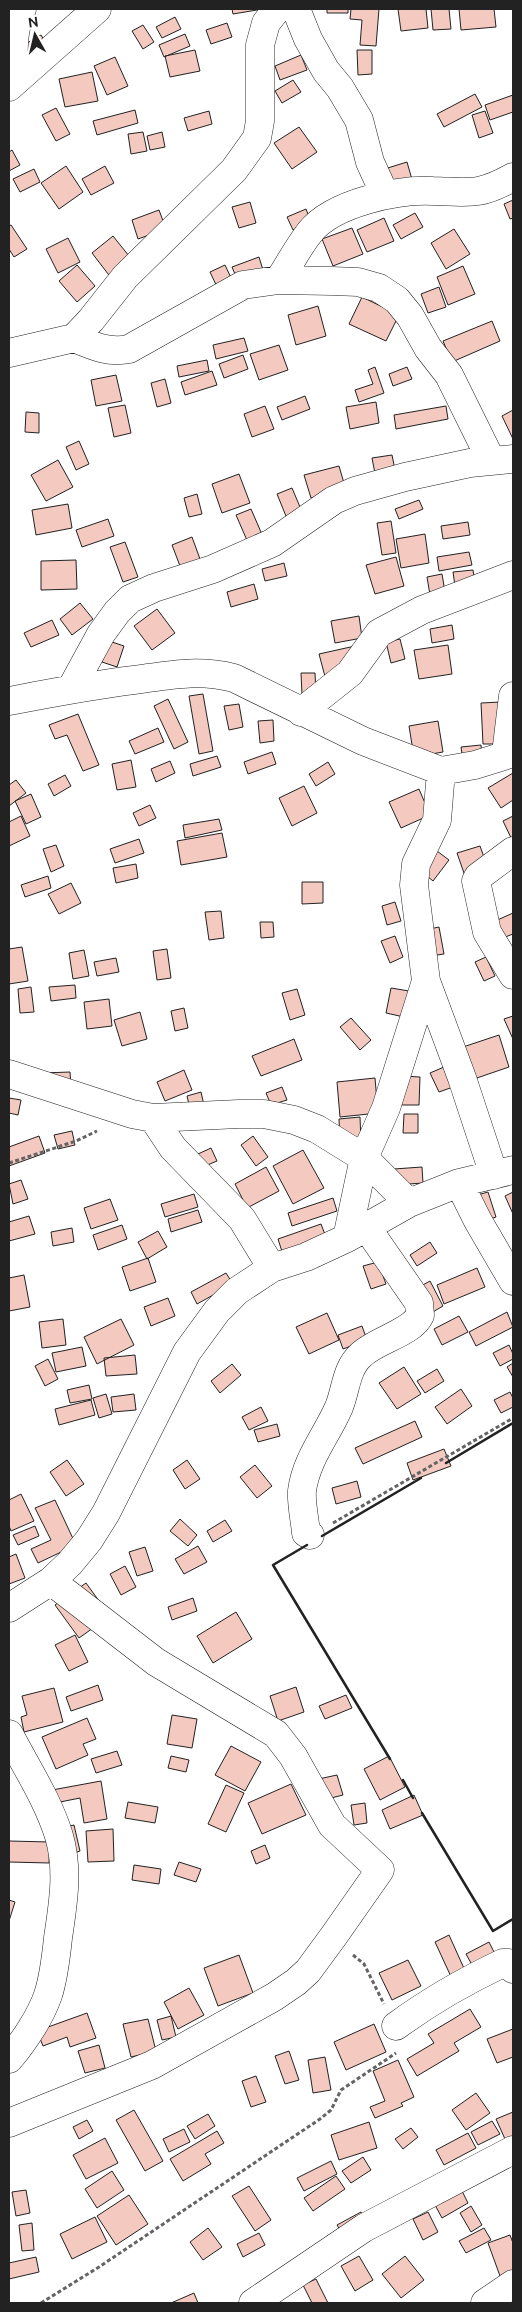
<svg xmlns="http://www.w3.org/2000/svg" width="522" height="2312" viewBox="0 0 522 2312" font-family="Ubuntu,sans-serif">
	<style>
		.building { fill: #f3c9c0; stroke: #222 }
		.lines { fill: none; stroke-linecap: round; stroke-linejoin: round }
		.minor-casing { stroke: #222; stroke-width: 29 }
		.path { stroke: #646464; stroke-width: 3; stroke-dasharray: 4 2.5; stroke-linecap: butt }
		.minor { stroke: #fff; stroke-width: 28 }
		.wall { stroke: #222; stroke-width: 2.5 }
	</style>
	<rect width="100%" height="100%" fill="#fff"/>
	<path class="building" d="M232 9H263L233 14Z
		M327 9H348V13H327Z
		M351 9H379L376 46 360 45 362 20 350 19Z
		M398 9H426L428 28 401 31Z
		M431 9H449L451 29 433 30Z
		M459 9H494L496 27 461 30Z
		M175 17 181 29 162 38 156 27Z
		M227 23 232 37 211 44 206 30Z
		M143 25 154 42 143 49 132 31Z
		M185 34 190 46 164 57 159 45Z
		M41 35 49 48 28 60 20 47Z
		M195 50 200 71 170 77 165 56Z
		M357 50H372V74L358 75Z
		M301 55 307 70 280 80 275 66Z
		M115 57 128 86 107 95 94 66Z
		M92 72 98 101 65 107 59 79Z
		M293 80 301 92 282 103 275 91Z
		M475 94 482 107 444 127 437 114Z
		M513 95V112L490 120 485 105Z
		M56 108 70 134 56 141 42 115Z
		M135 110 138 123 97 135 93 121Z
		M209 111 212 124 188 131 184 118Z
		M485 111 493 133 479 138 472 115Z
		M299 127 317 152 292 169 274 143Z
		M143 132 147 151 131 154 128 134Z
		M162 132 165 147 150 150 147 136Z
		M12 150 20 165 9 171V152Z
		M407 162 415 190 386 199 378 171Z
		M66 166 83 192 59 209 41 183Z
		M105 166 114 183 91 195 82 179Z
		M34 169 40 182 20 192 13 179Z
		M513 200V218L510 219 504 204Z
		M250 202 256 223 239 228 232 207Z
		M306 209 311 222 293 230 287 217Z
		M159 210 166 229 138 239 132 220Z
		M415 213 423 227 401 239 393 225Z
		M384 218 394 241 367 252 357 230Z
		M11 225 27 249 14 257 9 249V226Z
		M352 228 363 254 333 266 322 239Z
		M454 229 470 254 446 269 431 243Z
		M113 236 137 266 115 283 92 253Z
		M68 238 80 262 58 273 46 249Z
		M259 257 263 270 237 279 232 267Z
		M77 265 95 286 77 302 59 281Z
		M225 265 233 282 218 289 210 272Z
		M463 266 475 294 448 305 437 277Z
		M439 287 446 307 428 313 421 294Z
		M362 297 399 315 386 341 349 324Z
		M318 306 326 336 296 345 288 315Z
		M492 321 500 341 452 362 443 341Z
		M244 338 248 351 216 359 213 345Z
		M279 345 288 370 259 380 250 354Z
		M243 355 248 369 224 378 219 364Z
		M207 360 209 371 179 377 177 366Z
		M375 367 384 393 359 402 355 390 373 384 368 370Z
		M407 367 412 379 393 386 389 374Z
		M212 371 217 385 185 395 181 382Z
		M116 375 122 401 96 406 91 380Z
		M165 379 171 403 157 407 151 383Z
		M305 396 310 409 282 420 277 407Z
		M376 402 379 423 350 429 346 407Z
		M125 405 131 433 114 437 108 408Z
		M265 406 274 429 252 437 244 414Z
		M446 406 448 419 396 429 394 415Z
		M513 410V439L502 416Z
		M26 412 39 413V433L25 432Z
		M79 441 89 464 76 470 66 447Z
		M392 455 397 480 377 484 372 458Z
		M58 460 73 487 46 501 31 475Z
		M339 466 346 490 311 498 304 475Z
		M239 474 250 503 222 513 212 484Z
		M292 488 303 514 288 521 277 494Z
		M197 494 202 514 189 517 184 498Z
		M419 500 423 509 399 519 395 509Z
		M68 504 72 528 36 535 32 510Z
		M251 509 264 539 249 545 236 515Z
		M108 519 114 536 82 547 76 530Z
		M391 521 396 553 382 555 377 523Z
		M468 522 470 535 443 539 441 526Z
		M425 534 429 563 401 568 396 539Z
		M192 537 200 559 180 566 172 545Z
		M125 542 138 577 123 582 110 547Z
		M469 552 472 565 439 571 437 557Z
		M396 557 404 586 375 594 366 565Z
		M76 560 77 589 41 590V561Z
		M284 563 287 576 265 581 262 569Z
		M473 570 475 583 455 586 453 572Z
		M442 574 446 598 431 601 427 577Z
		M254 584 258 599 231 607 227 592Z
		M80 603 93 619 72 635 60 619Z
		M157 609 175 633 152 650 134 626Z
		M359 616 362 638 335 643 331 621Z
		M52 620 59 635 31 647 24 633Z
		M452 625 454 639 432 643 430 629Z
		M400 639 405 659 391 663 386 642Z
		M109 641 124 646 117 667 102 662Z
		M448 645 452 674 419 679 414 650Z
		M355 646 327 684 319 654Z
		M301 673H315L316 694 302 695Z
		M203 694 213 751 199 754 189 696Z
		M168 699 188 742 174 749 154 706Z
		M501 702 502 744H483L481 703Z
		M239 704 243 727 229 730 224 706Z
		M78 714 99 765 83 771 67 735 55 739 49 725Z
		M273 720 274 741 260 743 258 721Z
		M438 721 443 752 414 757 409 726Z
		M158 728 164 742 135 754 129 741Z
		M481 745 483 765 464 767 461 747Z
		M272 752 276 764 248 774 244 762Z
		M217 756 221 767 193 776 190 764Z
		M131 760 136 787 117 790 112 764Z
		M170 761 175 773 156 782 151 769Z
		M328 762 335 774 316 786 309 774Z
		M513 773V800L501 808 488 788Z
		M65 775 71 786 54 796 48 784Z
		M16 780 26 793 9 806V785Z
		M304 786 317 813 292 826 279 798Z
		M419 789 430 815 401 828 389 802Z
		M31 794 41 817 26 824 15 801Z
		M150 805 156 818 139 826 133 813Z
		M21 816 30 836 9 846V822Z
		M513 816V842L503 821Z
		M219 819 222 830 185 838 183 825Z
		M222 833 227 857 181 865 177 841Z
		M139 839 144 853 115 863 110 849Z
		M56 845 64 866 51 872 43 849Z
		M480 846 488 868 465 876 457 853Z
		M437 851 449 860 433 881 421 871Z
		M136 864 138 878 116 883 113 868Z
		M48 876 51 888 25 897 21 885Z
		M302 882H323V903L302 904Z
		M71 883 81 903 59 914 48 894Z
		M395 902 401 921 387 925 382 906Z
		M221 911 224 938 209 940 205 912Z
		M513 913V934L500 939 493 922Z
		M260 922H273L274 937 261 938Z
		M439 927 444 954 430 956 425 930Z
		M395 936 403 957 390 963 381 941Z
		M22 947 28 981 9 984V949Z
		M167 949 171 978 157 980 153 951Z
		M84 950 89 976 73 979 69 953Z
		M486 957 495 976 484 981 475 962Z
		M116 958 119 972 97 976 94 962Z
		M75 985 76 998 51 1001 49 987Z
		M31 987 34 1012 20 1013 18 989Z
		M391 988 409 991 404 1017 386 1013Z
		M297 989 305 1015 290 1020 282 993Z
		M109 999 112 1026 87 1029 84 1002Z
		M184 1008 188 1028 175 1031 171 1011Z
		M140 1012 147 1039 122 1046 114 1020Z
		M513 1016V1039L504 1019Z
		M351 1018 371 1040 360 1050 340 1027Z
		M499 1035 509 1067 471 1080 460 1048Z
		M294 1039 302 1060 261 1076 252 1056Z
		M444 1067 453 1087 439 1092 430 1073Z
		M184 1070 192 1090 165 1101 157 1082Z
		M70 1072 71 1087 42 1073Z
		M402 1076 420 1077 419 1105H401Z
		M375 1078 378 1113 340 1117 337 1082Z
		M282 1087 287 1100 271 1105 266 1093Z
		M201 1092 206 1114 192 1117 187 1096Z
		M9 1098 21 1100 18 1115 9 1113Z
		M404 1114H418V1133H403Z
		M360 1117 361 1142 340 1143 339 1119Z
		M72 1131 75 1145 58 1149 54 1135Z
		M39 1136 45 1153 9 1166V1147Z
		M253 1136 268 1157 256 1166 241 1145Z
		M211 1148 217 1161 191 1172 185 1160Z
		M303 1150 324 1188 293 1204 273 1166Z
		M266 1167 279 1191 247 1208 235 1184Z
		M422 1167 423 1183 395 1185 394 1169Z
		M21 1180 28 1199 13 1204 9 1184Z
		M488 1192 496 1217 482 1222 474 1196Z
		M513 1192V1214L505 1196Z
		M194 1194 198 1207 165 1217 161 1204Z
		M333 1198 337 1211 292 1226 288 1213Z
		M110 1199 118 1220 91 1229 84 1208Z
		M198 1210 202 1222 171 1232 168 1219Z
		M29 1216 35 1234 9 1241V1222Z
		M321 1224 329 1245 285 1261 278 1239Z
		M122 1225 127 1239 98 1250 93 1235Z
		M72 1228 74 1242 53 1246 51 1232Z
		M158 1231 167 1247 147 1259 138 1242Z
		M430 1242 437 1253 417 1266 410 1255Z
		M148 1258 156 1282 130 1291 122 1267Z
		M378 1262 386 1284 371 1289 363 1266Z
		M477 1268 485 1287 444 1304 437 1285Z
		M226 1273 233 1284 197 1304 191 1292Z
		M24 1275 30 1307 9 1311V1278Z
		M430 1281 443 1306 426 1316 412 1291Z
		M168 1298 175 1316 151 1326 144 1307Z
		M507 1312 513 1327 476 1346 469 1332Z
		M327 1313 339 1340 309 1354 296 1327Z
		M459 1316 468 1332 442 1345 434 1329Z
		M63 1319 66 1345 42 1348 39 1322Z
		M121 1319 134 1345 97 1364 84 1337Z
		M362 1326 367 1340 343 1349 338 1335Z
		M509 1345 513 1354V1359L500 1366 493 1353Z
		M82 1347 86 1366 56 1372 52 1353Z
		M135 1355 137 1374 106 1376 104 1358Z
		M48 1359 58 1379 45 1386 35 1366Z
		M513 1363V1377L507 1367Z
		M232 1364 241 1375 220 1393 211 1381Z
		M404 1367 421 1394 397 1409 379 1383Z
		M437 1369 444 1381 425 1393 417 1381Z
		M89 1385 92 1399 70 1403 67 1390Z
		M461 1389 472 1406 447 1424 435 1407Z
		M510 1392 513 1398V1407L501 1413 494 1400Z
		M106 1394 112 1414 99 1418 93 1398Z
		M134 1394 136 1410 113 1412 111 1397Z
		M91 1400 95 1415 59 1425 55 1409Z
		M261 1407 268 1421 249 1430 242 1417Z
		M415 1421 422 1437 363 1464 355 1448Z
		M277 1424 280 1436 258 1442 254 1430Z
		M444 1449 451 1466 413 1480 407 1463Z
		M67 1460 84 1484 66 1496 50 1472Z
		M187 1460 200 1479 185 1489 173 1470Z
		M255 1465 272 1486 257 1498 240 1477Z
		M357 1481 361 1497 336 1504 332 1488Z
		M21 1494 34 1521 11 1531 9 1526V1500Z
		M55 1500 76 1545 38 1563 31 1549 51 1540 35 1508Z
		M180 1519 197 1535 188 1546 170 1531Z
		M225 1520 232 1531 213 1542 207 1531Z
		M35 1526 39 1536 18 1545 13 1535Z
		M198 1546 207 1562 184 1574 175 1559Z
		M145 1547 153 1571 137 1576 129 1552Z
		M16 1554 25 1578 9 1584V1557Z
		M125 1566 136 1587 121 1595 110 1574Z
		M86 1583 110 1616 79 1638 55 1605Z
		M193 1598 197 1611 172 1620 168 1607Z
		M236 1612 252 1639 213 1663 197 1636Z
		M75 1635 88 1662 69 1671 55 1645Z
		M98 1685 103 1700 71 1711 66 1697Z
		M296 1687 304 1712 278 1721 270 1696Z
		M54 1688 63 1722 24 1732 21 1717 27 1715 22 1696Z
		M346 1695 352 1708 325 1719 319 1706Z
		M172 1715 197 1719 192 1748 167 1744Z
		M87 1718 96 1739 83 1744 88 1755 56 1769 42 1737Z
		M231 1746 261 1762 245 1791 215 1775Z
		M117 1751 122 1765 96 1773 91 1759Z
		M171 1756 189 1760 186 1772 168 1768Z
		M389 1756 405 1787 380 1800 364 1769Z
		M337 1775 343 1795 319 1801 314 1780Z
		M101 1781 107 1819 84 1823 80 1798 55 1803 52 1790Z
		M291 1784 306 1815 262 1834 248 1803Z
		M226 1785 244 1793 226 1832 208 1824Z
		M414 1795 423 1815 390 1829 382 1810Z
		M128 1802 158 1807 155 1823 125 1818Z
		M365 1803 367 1823 354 1825 351 1805Z
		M74 1825 80 1851 68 1855 62 1828Z
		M113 1829 114 1861 88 1862 86 1831Z
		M9 1841 50 1842 49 1863 9 1862Z
		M265 1845 270 1858 256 1864 251 1851Z
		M179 1862 201 1869 196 1882 174 1875Z
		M134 1865 161 1869 159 1884 132 1880Z
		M9 1900 15 1902 9 1921Z
		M449 1935 467 1975 453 1981 435 1942Z
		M489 1942 499 1962 477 1974 466 1954Z
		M239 1955 253 1993 218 2006 204 1968Z
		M408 1960 421 1986 392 2000 379 1973Z
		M189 1988 204 2015 178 2029 164 2002Z
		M470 2009 481 2027 454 2043 459 2051 417 2076 407 2059 434 2043 428 2034Z
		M87 2013 96 2038 70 2047 67 2037 43 2046 37 2031Z
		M171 2016 176 2037 162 2040 157 2020Z
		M148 2019 156 2051 131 2057 123 2024Z
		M374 2024 386 2052 346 2070 334 2042Z
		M513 2029V2057L497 2063 487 2039Z
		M99 2045 105 2068 85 2073 78 2051Z
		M289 2051 299 2080 285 2084 275 2056Z
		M325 2057 331 2090 313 2093 308 2060Z
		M398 2060 414 2097 401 2103 403 2106 375 2118 370 2107 385 2101 373 2071Z
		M256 2076 266 2102 251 2107 242 2081Z
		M476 2093 490 2113 466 2130 452 2110Z
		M134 2110 163 2161 145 2171 116 2120Z
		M513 2112V2146L509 2148 496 2119Z
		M208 2114 215 2126 195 2139 187 2126Z
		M87 2120 93 2131 79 2139 73 2127Z
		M492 2121 500 2134 478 2145 471 2132Z
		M369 2122 377 2148 339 2160 331 2135Z
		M411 2128 418 2137 403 2149 395 2139Z
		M184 2129 190 2142 169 2152 163 2139Z
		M217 2131 224 2143 205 2154 211 2164 183 2181 170 2159Z
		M468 2133 476 2148 444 2165 436 2150Z
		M105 2138 118 2163 86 2179 73 2155Z
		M363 2157 371 2170 351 2183 342 2171Z
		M331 2161 337 2174 304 2191 297 2178Z
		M112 2171 124 2190 97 2208 85 2189Z
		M336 2176 345 2189 313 2211 304 2198Z
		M249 2186 271 2220 255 2231 232 2196Z
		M26 2190 30 2213 16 2216 12 2192Z
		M462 2191 468 2203 442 2218 435 2205Z
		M129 2195 148 2224 116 2245 97 2216Z
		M471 2206 482 2225 471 2232 460 2213Z
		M361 2212 368 2226 345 2239 337 2225Z
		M428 2212 438 2232 423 2240 413 2219Z
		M95 2217 107 2242 72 2259 60 2234Z
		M32 2223 34 2250 22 2251 19 2225Z
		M208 2228 222 2247 203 2260 190 2242Z
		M484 2228 491 2240 466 2253 459 2241Z
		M259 2233 265 2245 243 2257 237 2244Z
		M510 2235 513 2243V2272L500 2276 488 2243Z
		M359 2256 373 2280 355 2291 341 2266Z
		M405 2256 424 2280 401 2298 382 2274Z
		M36 2257 39 2272 9 2279V2263Z
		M316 2279 328 2303H312L303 2285Z
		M194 2293 198 2303H171Z"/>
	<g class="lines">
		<g class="minor-casing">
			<path id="minor" d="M296 9 308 39 326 71 340 88 359 120 370 162 385 195
				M14 82C14 58 11 32 22 9
				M9 87 97 9
				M279 280C289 265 298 247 310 232 333 203 398 189 433 191 471 192 479 196 513 177
				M74 338C93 346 108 353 129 349L243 285 279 280 332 281 358 282 379 288 397 300 410 316 428 348 449 375 491 460
				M9 353 74 338 91 320 125 277 234 170 257 138 260 121V45L266 23 277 9
				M71 689 101 634 117 612 130 599 154 588 213 569 272 543 334 500 355 491 405 477 470 463 513 459
				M9 701C51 693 92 685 134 680 171 675 197 669 234 678L363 741 441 771 475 765 513 753
				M301 712 350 673 379 633 422 610 513 575
				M506 754 513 696
				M513 851 478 877 476 881 487 932 513 975
				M426 981 462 1078 494 1175
				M9 1074 132 1114 153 1118 173 1148 242 1219 272 1268
				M153 1118 239 1114H264L294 1120 317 1129 364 1158 409 1203
				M459 1183 478 1221 513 1281
				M347 1238 364 1158 386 1108 426 981 414 885 416 864 437 820 441 771
				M310 1535 306 1533C305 1520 301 1504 302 1491 306 1459 327 1435 339 1407 346 1390 346 1368 361 1355 376 1340 412 1333 420 1315L419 1303 367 1228
				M9 1608 51 1581 70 1563 89 1540 106 1513 187 1352 217 1311 237 1291 272 1268 306 1257 347 1238 409 1203 459 1183 513 1170
				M9 1734C26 1767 48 1800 59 1836 69 1870 63 1904 58 1938 56 1957 54 1977 48 1995 41 2016 23 2043 9 2059
				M396 2026C430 2001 465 1981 503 1963H509L513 1969
				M9 2123 152 2065 274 1997 296 1982 308 1971 333 1937 380 1870 332 1825 293 1756 276 1734 156 1662 51 1581
				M253 2303 364 2228 513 2150
				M485 2303 513 2284"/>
		</g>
		<path class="path" d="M9 1163 76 1141 97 1131
			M333 1523 513 1418
			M353 1955 364 1964 384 2004
			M41 2303 99 2267 320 2119 331 2110 341 2090 396 2053"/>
		<use href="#minor" class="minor"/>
		<path class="wall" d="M446 1463 513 1423
			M322 1536 421 1478
			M307 1545 273 1565 390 1759
			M403 1780 413 1798
			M422 1813 493 1931 513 1919"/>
	</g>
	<rect width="522" height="2312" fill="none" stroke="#222222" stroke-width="20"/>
	<g transform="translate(35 35) rotate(352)" stroke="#ffffff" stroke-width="4" paint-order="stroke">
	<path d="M0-4L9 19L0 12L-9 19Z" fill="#222222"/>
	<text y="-8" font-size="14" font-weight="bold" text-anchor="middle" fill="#222222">N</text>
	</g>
</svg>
